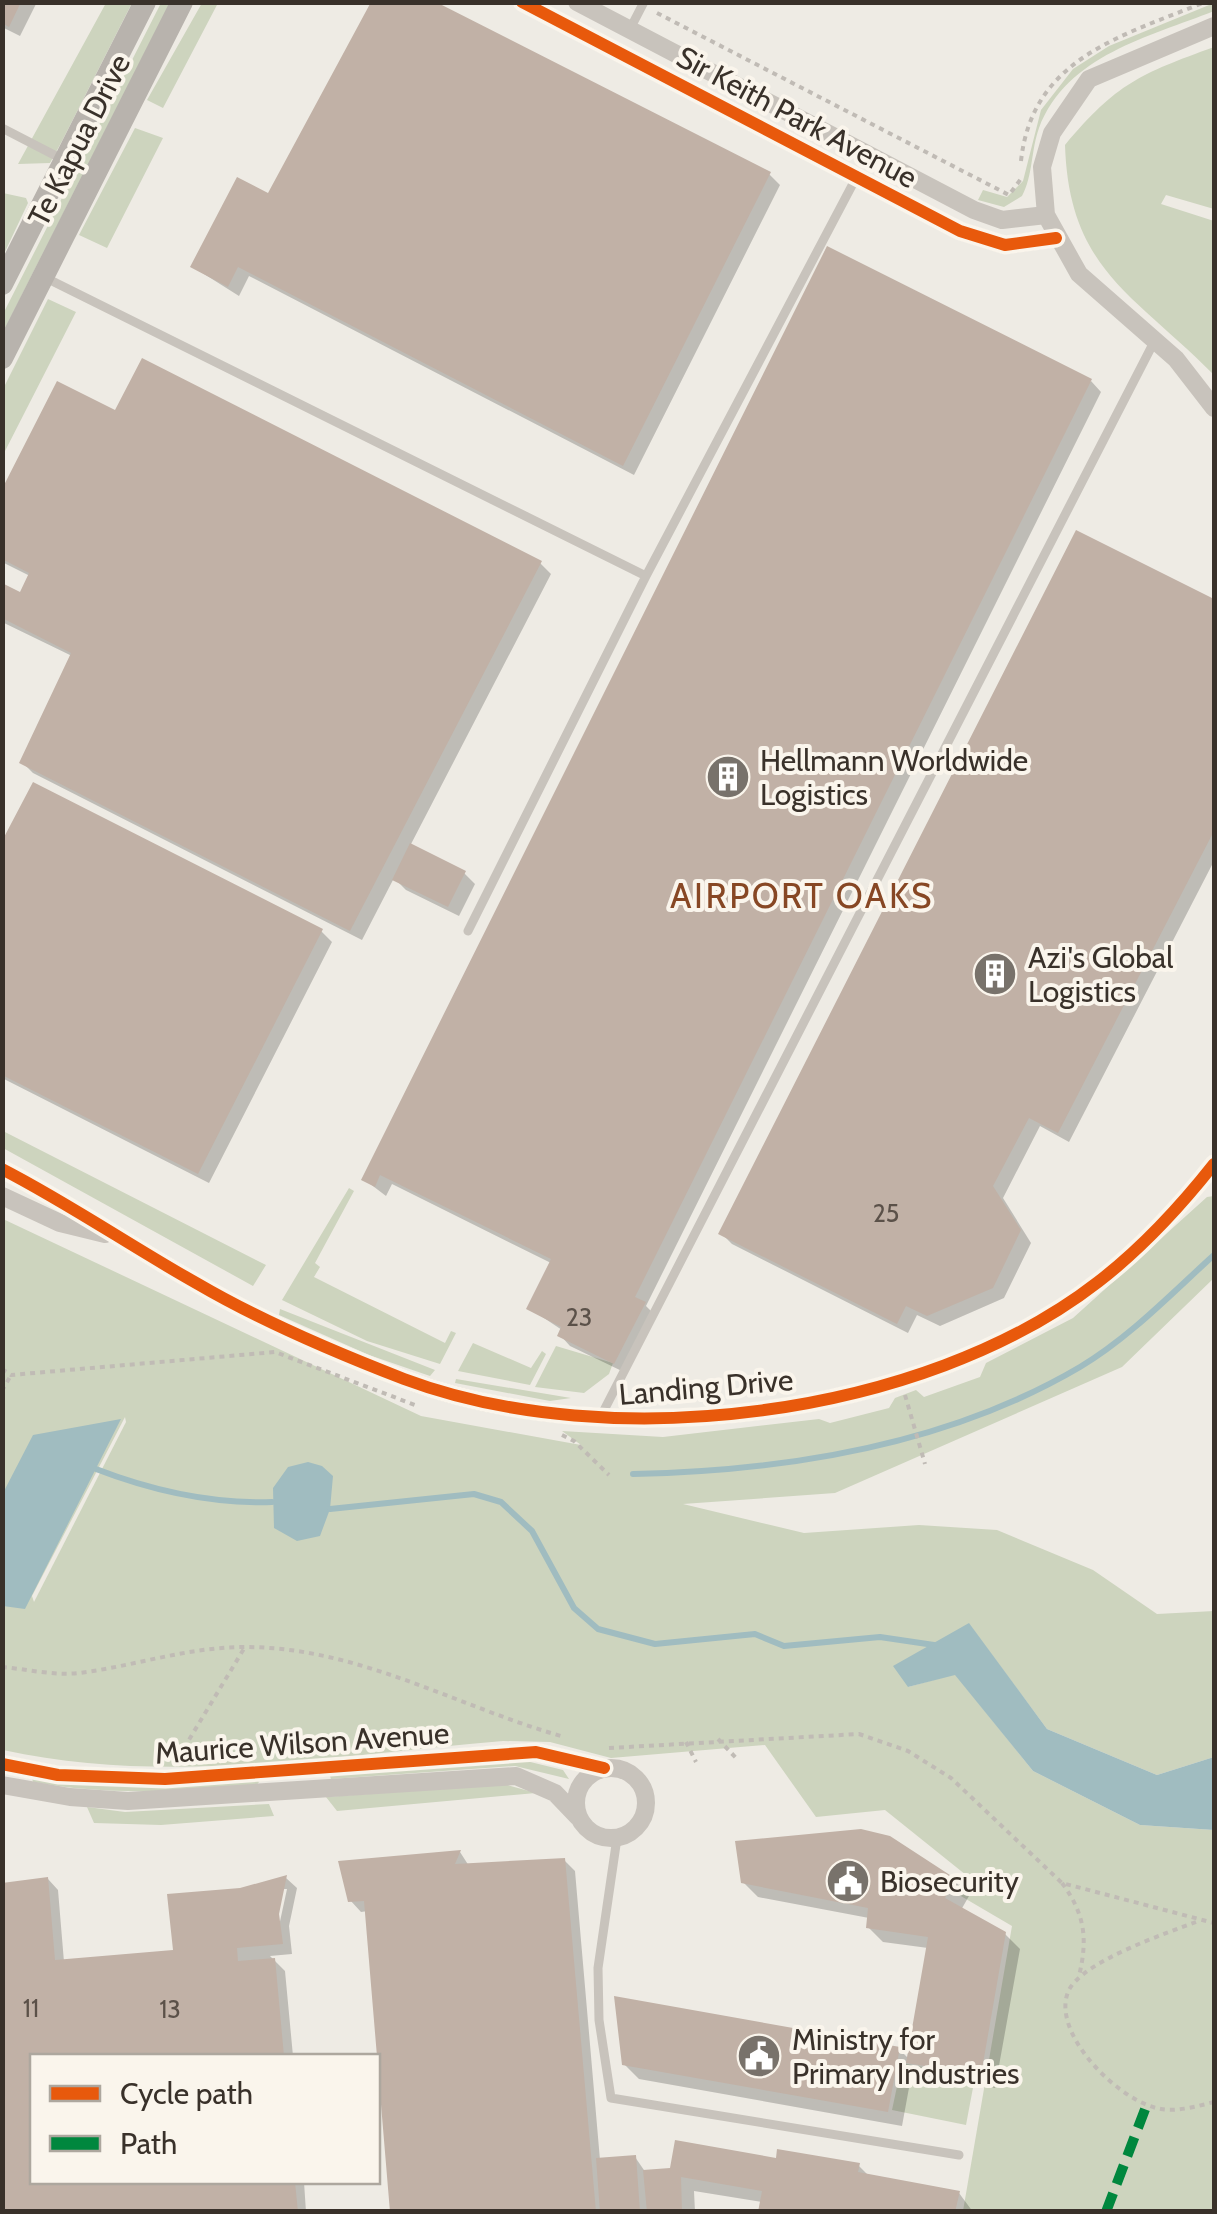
<svg xmlns="http://www.w3.org/2000/svg" width="1217" height="2214" viewBox="0 0 1217 2214" font-family="Cabin,sans-serif">
	<style>
		.green { fill: #cdd4be }
		.water { fill: #a0bcc0 }
		.pier { fill: #eeebe4 }
		.shadow { fill: #0003; fill-rule: evenodd }
		.lines { fill: none; stroke-linecap: round; stroke-linejoin: round }
		.stream { stroke: #a0bcc0; stroke-width: 6 }
		.building { fill: #c1b1a6 }
		.path { stroke: #c0bbb5; stroke-width: 4; stroke-dasharray: 5 5; stroke-linecap: butt }
		.lane { stroke: #c8c3bc; stroke-width: 9 }
		.street { stroke: #c8c3bc; stroke-width: 18 }
		.secondary { stroke: #b8b3ad; stroke-width: 22 }
		.quiet { stroke: #00873e; stroke-width: 10; stroke-dasharray: 20 10; stroke-linecap: butt }
		.cycleway-casing { stroke: #faf5ec; stroke-width: 19 }
		.cycleway { stroke: #e8590c; stroke-width: 12 }
		.labels { text-anchor: middle; dominant-baseline: central; stroke-width: 8; stroke-linejoin: round; paint-order: stroke }
		.number-label { font-size: 25px; fill: #5b5149 }
		.street-label { font-size: 30px; fill: #39312a; stroke: #faf5ec }
		.poi-label { font-size: 30px; fill: #39312a; stroke: #faf5ec; text-anchor: start }
		.quarter-label { font-size: 35px; letter-spacing: 2.5px; fill: #874724; stroke: #faf5ec }
	</style>
	<rect width="100%" height="100%" fill="#eeebe4"/>
	<path class="green" d="M106 3H132L62 141 50 163 18 164Z
		M161 3H170L3 332V314Z
		M202 3H218L163 108 147 100Z
		M1214 3V11C1149 37 1067 55 1039 128 1031 150 1033 176 1022 196L1004 207 978 200 983 190 1007 197 1023 181 1041 110 1073 69 1109 46Z
		M1214 47V209L1166 195 1161 204 1214 221V375C1134 294 1069 270 1065 145 1117 83 1140 74 1214 47Z
		M135 128 163 138 107 248 79 235Z
		M3 193 26 198 28 203 3 256Z
		M48 299 76 312 3 455V389Z
		M2 1131H3L266 1265 253 1286 3 1148Z
		M349 1188 354 1191 315 1263 320 1267 314 1277 445 1343 451 1331 456 1333 440 1364 367 1341 282 1300Z
		M1214 1196V1278L1122 1367 835 1493 683 1504 804 1533 919 1525 997 1530 1093 1570 1157 1614 1214 1611V1757L1157 1775 1047 1729 969 1624 908 1687 955 1674 1033 1771 1140 1825 1214 1830V2211H963L1012 1926 954 1892 966 1875 885 1810 816 1817 765 1745 611 1758 550 1742 503 1741C338 1755 167 1786 3 1750V1219L421 1416 581 1445 562 1431 663 1437 819 1419 830 1423 889 1408 895 1398 916 1390 924 1397 980 1377 986 1363 1073 1318 1207 1197Z
		M280 1309 435 1370 430 1376 369 1355 279 1315Z
		M473 1343 531 1368 542 1351 546 1354 530 1385 458 1371Z
		M556 1346 613 1363 609 1374 584 1393 535 1387Z
		M456 1379 571 1398 550 1401 455 1383Z
		M514 1758 563 1770 569 1779 515 1766 331 1779 330 1776Z
		M32 1778H255L259 1782 256 1786C180 1791 108 1796 33 1782Z
		M504 1784 536 1793 337 1811 326 1797Z
		M269 1804 274 1816 161 1825 94 1823 87 1807 125 1812Z
		M902 2063 975 2077 966 2125 892 2110Z"/>
	<path class="water" d="M121 1419 25 1609 3 1606 2 1495 33 1435Z
		M308 1462 322 1466 333 1476 330 1509 320 1536 297 1541 274 1528 273 1488 288 1467Z
		M969 1623 1047 1729 1157 1775 1214 1757V1830L1140 1825 1033 1771 955 1675 908 1687 893 1666Z"/>
	<path class="pier" d="M125 1417 126 1422 34 1602 32 1596Z"/>
	<path class="shadow" d="M2 2H37L20 36 2 27Z
		M769 174 780 185 634 475 249 276 239 296 193 267 269 196Z
		M1091 381 1101 392 646 1306 655 1315 626 1373 570 1346 560 1335 562 1330 529 1308 551 1263 392 1184 386 1196 365 1180Z
		M117 413 540 563 551 574 410 846 464 873 475 884 459 916 406 890 394 878 362 940 33 773 22 762 72 656 2 622V586L21 595 30 576 2 562V494Z
		M1077 533 1214 602V861L1069 1142 1040 1126 1003 1198 1031 1243 1004 1298 940 1326 917 1315 908 1333 732 1244 721 1233Z
		M2 847 321 931 332 942 209 1183 2 1078Z
		M889 1838 955 1881 969 1896 961 1910 1005 1934 1020 1949 995 2088 923 2076 913 2066 902 2126 639 2079 624 2064 899 2049 909 2059 928 1948 883 1942 868 1927 869 1918 758 1897 743 1882Z
		M460 1852 469 1866 564 1860 575 1871 600 2160 635 2157 646 2173 778 2161 858 2165 870 2177 959 2193 973 2212H760L762 2202 694 2191 695 2212H392L368 1911 361 1912 350 1900Z
		M286 1878 297 1888 289 1926 292 1954 270 1956 285 1971 293 2056H32V2182H304L306 2212H2L48 1879 58 1890 64 1962 176 1952 240 1890ZM281 1889H287L279 1926 274 1925Z"/>
	<g class="lines">
		<path class="stream" d="M96 1469C153 1491 210 1504 272 1502
			M633 1474C786 1471 946 1446 1080 1367 1129 1338 1172 1293 1214 1255
			M330 1509 474 1494 501 1502 532 1531 574 1608 598 1629 655 1644 755 1634 784 1646 880 1637 934 1645"/>
	</g>
	<path class="building" d="M2 2H21L9 27 2 23Z
		M371 2H436L771 172 623 466 238 267 228 287 190 267 237 177 268 193Z
		M827 246 1092 379 635 1297 646 1302 614 1364 557 1336 561 1327 526 1309 551 1259 380 1175 375 1187 361 1180Z
		M142 358 542 561 350 931 19 763 71 653 2 618V583L20 592 29 573 2 559V489L57 381 115 410Z
		M1076 530 1214 599V831L1058 1133 1029 1118 993 1186 1021 1230 993 1288 927 1316 906 1306 897 1324 718 1234Z
		M33 782 323 929 198 1174 2 1075V841Z
		M410 843 466 871 448 907 392 880Z
		M861 1829 890 1836 956 1879 945 1898 1006 1932 981 2075 906 2063 928 1937 866 1928 868 1908 741 1883 735 1841Z
		M461 1850 455 1864 565 1858 596 2212H390L364 1901 348 1902 338 1861Z
		M287 1875 279 1914 283 1944 237 1948 238 1961 275 1958 284 2056H32V2182H295L298 2212H2V1883L48 1877 55 1960 173 1950 167 1894 240 1888Z
		M614 1996 900 2047 888 2112 622 2065Z
		M675 2140 776 2158 777 2149 860 2163 858 2172 960 2191 955 2212H758L762 2191 681 2177 682 2212H647L643 2170 670 2168Z
		M636 2155 640 2212H600L596 2158Z"/>
	<g class="lines">
		<path class="path" d="M657 13 1009 195 1023 176
			M1021 161C1032 58 1122 36 1205 2
			M2 1369 11 1375 275 1352 415 1405
			M2 1391 11 1375
			M905 1395 925 1464
			M562 1435 574 1441 609 1475
			M2 1667C26 1669 55 1676 79 1673 135 1666 187 1647 245 1647 358 1647 456 1706 561 1736
			M718 1739 737 1759
			M686 1742 696 1762
			M184 1748 245 1647
			M609 1748 859 1734 908 1751 951 1778 1062 1883 1214 1923
			M1062 1883C1085 1914 1088 1939 1079 1976
			M1196 1922C1167 1933 1080 1962 1068 1992 1051 2035 1121 2103 1161 2109 1178 2112 1198 2106 1214 2102"/>
		<path class="lane" d="M630 29 644 2
			M2 128 62 159
			M44 277 646 576
			M468 931 646 576 857 176
			M600 1418 1155 340
			M617 1838 598 1968 599 2020 611 2098 959 2155"/>
		<path class="street" d="M522 2 960 231 1005 245 1056 238
			M577 2 974 210 1002 220 1046 215
			M1214 26 1089 79 1052 133 1042 167 1046 215 1079 274 1176 359 1214 408
			M2 1169C70 1204 132 1247 198 1284 263 1322 334 1352 404 1379 609 1456 923 1418 1098 1282 1141 1249 1180 1207 1214 1164
			M2 1196 60 1223 105 1234
			M2 1764 58 1775 165 1779 536 1752 604 1768
			M576 1803a35 35 0 1 1 70 0a35 35 0 1 1-70 0Z
			M2 1785 70 1797 128 1801 516 1776 555 1793 578 1817"/>
		<path class="secondary" d="M2 284 145 2
			M2 358 182 2"/>
		<path class="quiet" d="M1106 2212 1147 2104"/>
		<g class="cycleway-casing">
			<path id="cycleway" d="M522 2 960 231 1005 245 1056 238
				M2 1169C70 1204 132 1247 198 1284 263 1322 334 1352 404 1379 609 1456 923 1418 1098 1282 1141 1249 1180 1207 1214 1164
				M2 1764 58 1775 165 1779 536 1752 604 1768"/>
		</g>
		<use href="#cycleway" class="cycleway"/>
	</g>
	<defs>
		<g id="building-disc" transform="scale(2.25)"><circle r="9.5" fill="#78726b" stroke="#faf5ec"/><path d="M-4-6H4V6H1V3H-1V6H-4ZM-2.5-4.3h1.7v1.8h-1.7ZM.8-4.3h1.7v1.8H.8ZM-2.5-1h1.7V.8h-1.7ZM.8-1h1.7V.8H.8Z" fill="#fff"/></g>
		<g id="civic-disc" transform="scale(2.25)"><circle r="9.5" fill="#78726b" stroke="#faf5ec"/><path d="M-.6-6.5H3V-4.5H.6V-3L4-1V1h2V6H-6V1h2V-1L-.6-3ZM-1.2 2.5V6h2.4V2.5Z" fill="#fff"/></g>
	</defs>
	<g fill-rule="evenodd">
		<use href="#building-disc" x="728" y="777"/>
		<use href="#building-disc" x="995" y="974"/>
		<use href="#civic-disc" x="848" y="1881"/>
		<use href="#civic-disc" x="759" y="2056"/>
	</g>
	<g class="labels">
		<g class="number-label">
			<text x="886" y="1213">25</text>
			<text x="579" y="1317">23</text>
			<text x="31" y="2008">11</text>
			<text x="170" y="2009">13</text>
		</g>
		<g class="street-label">
			<text transform="translate(797 117) rotate(28)">Sir Keith Park Avenue</text>
			<text transform="translate(79 140) rotate(-63)">Te Kapua Drive</text>
			<text transform="translate(706 1387) rotate(-5)">Landing Drive</text>
			<text transform="translate(302 1743) rotate(-4)">Maurice Wilson Avenue</text>
		</g>
		<g class="poi-label">
			<text x="760" y="760">Hellmann Worldwide<tspan x="760" dy="34">Logistics</tspan></text>
			<text x="1028" y="957">Azi's Global<tspan x="1028" dy="34">Logistics</tspan></text>
			<text x="880" y="1881">Biosecurity</text>
			<text x="792" y="2039">Ministry for<tspan x="792" dy="34">Primary Industries</tspan></text>
		</g>
		<g class="quarter-label">
			<text x="802" y="895">AIRPORT OAKS</text>
		</g>
	</g>
	<rect width="1217" height="2214" fill="none" stroke="#39312a" stroke-width="10"/>
	<rect x="30" y="2054" width="350" height="130" fill="#faf5ec" stroke="#ada79e" stroke-width="2.5"/>
	<rect x="50" y="2086" width="50" height="15" fill="#e8590c" stroke="#ada79e" stroke-width="2.5"/>
	<text x="120" y="2104" font-size="30" fill="#39312a">Cycle path</text>
	<rect x="50" y="2136" width="50" height="15" fill="#00873e" stroke="#ada79e" stroke-width="2.5"/>
	<text x="120" y="2154" font-size="30" fill="#39312a">Path</text>
</svg>
